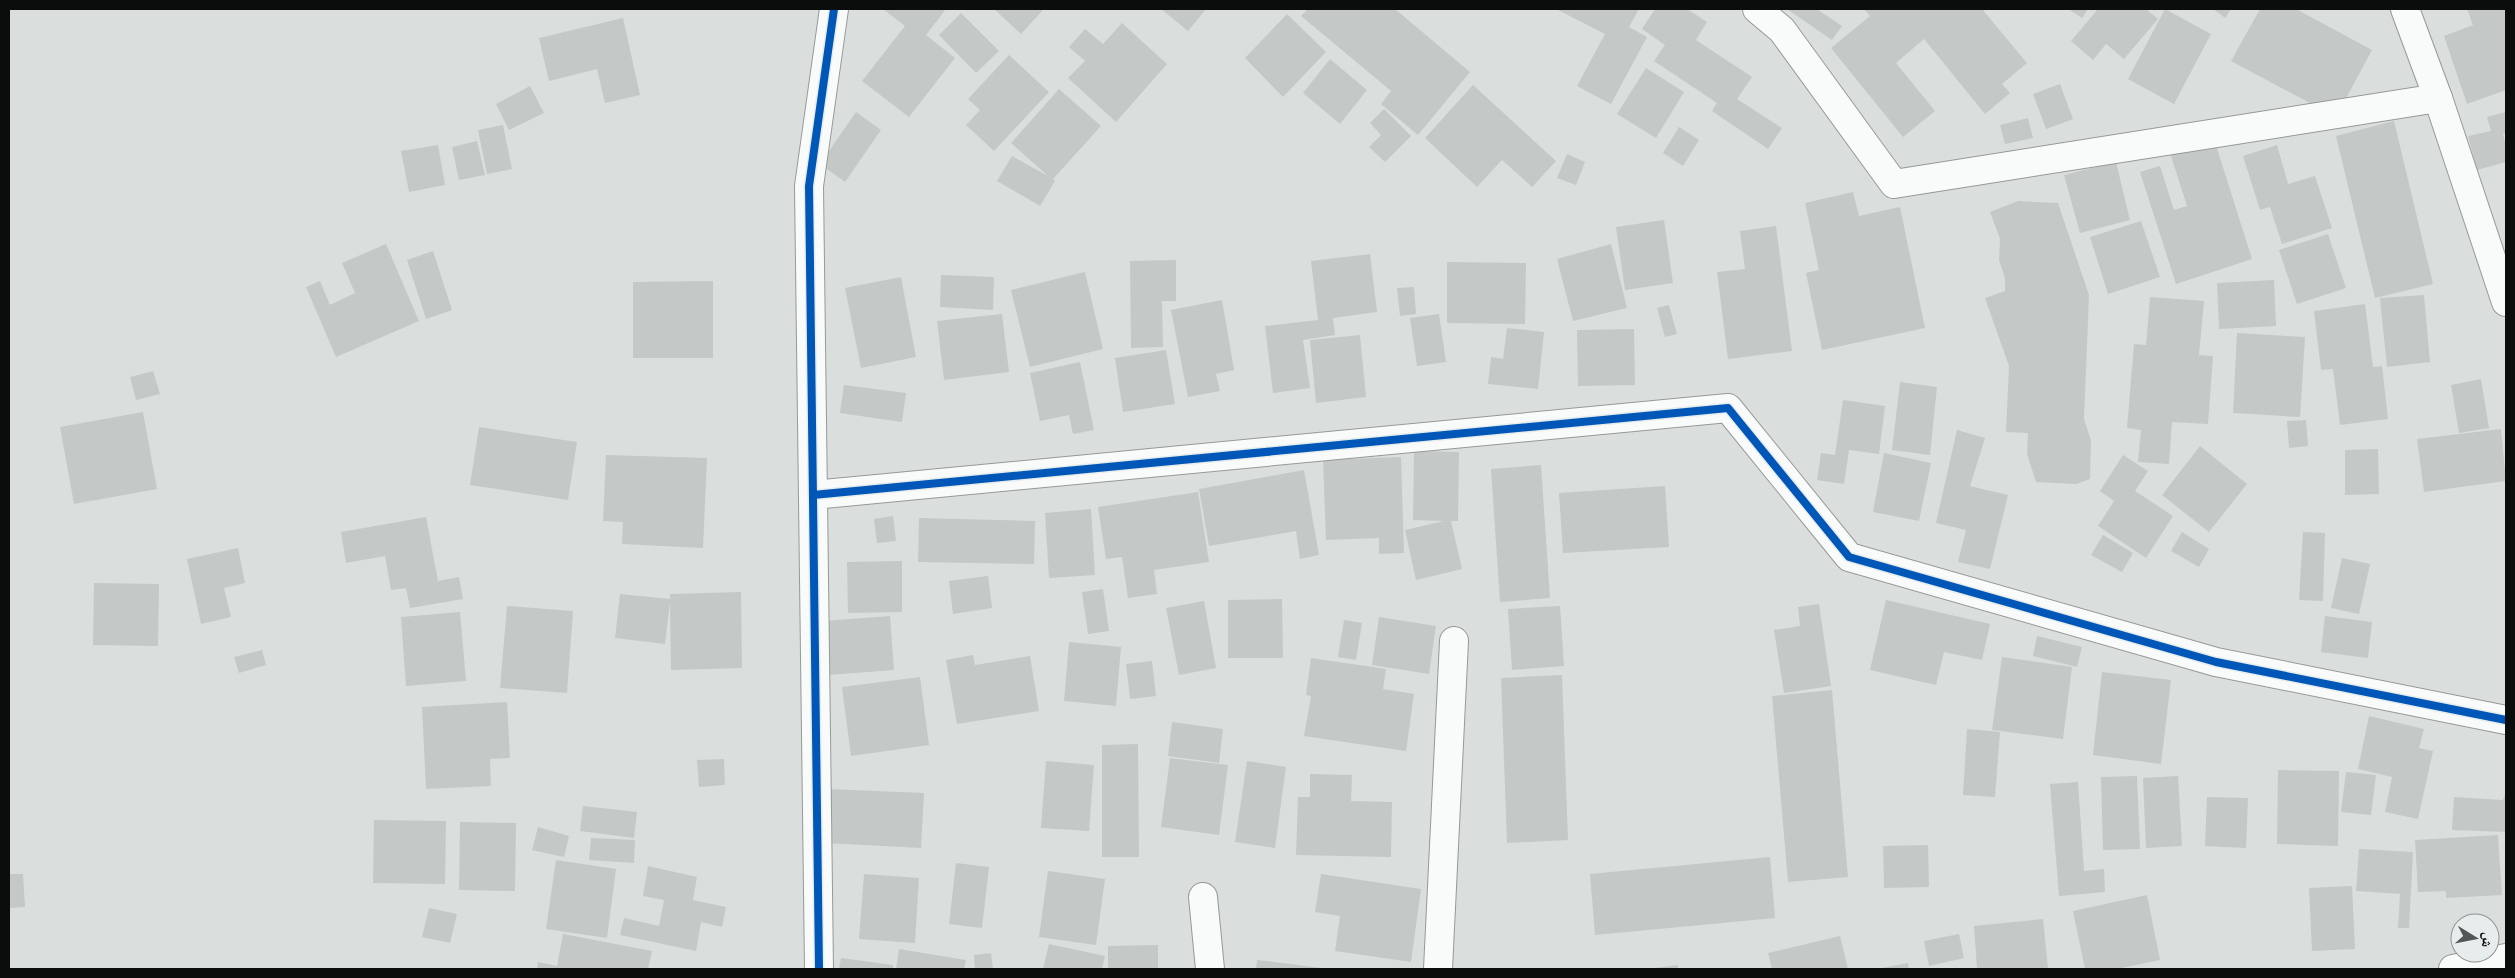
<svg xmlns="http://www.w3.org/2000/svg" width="2515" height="978" viewBox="0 0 2515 978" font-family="Montserrat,'Noto Naskh Arabic',sans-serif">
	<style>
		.building { fill: #c4c8c7 }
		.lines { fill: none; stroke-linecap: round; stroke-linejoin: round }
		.minor-casing { stroke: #969999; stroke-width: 30 }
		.major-casing { stroke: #969999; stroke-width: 30 }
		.minor { stroke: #f9fafa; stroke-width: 28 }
		.major { stroke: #f9fafa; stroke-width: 28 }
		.cycleway-casing { stroke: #e7edec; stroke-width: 11 }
		.cycleway { stroke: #0057b8; stroke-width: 8 }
	</style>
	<rect width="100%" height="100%" fill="#dadfde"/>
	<path class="building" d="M883 9H946L926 35 955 58 909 117 862 81 905 26Z
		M994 9H1044L1021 34Z
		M1161 9H1206L1188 31Z
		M1308 9H1395L1470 72 1418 135 1381 104 1391 91 1301 16Z
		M1556 9H1639L1629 27 1647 37 1611 104 1577 86 1605 34Z
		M1655 9H1687L1707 22 1696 40 1752 77 1737 99 1782 128 1768 149 1712 111 1717 103 1654 61 1665 45 1642 29Z
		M1787 9H1817L1842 26 1832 40Z
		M1864 9H1982L2027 63 2002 84 2010 93 1985 114 1924 39 1896 63 1935 111 1903 137 1831 48 1870 16Z
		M2068 9H2088L2082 18Z
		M2098 9H2146L2158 19 2124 59 2106 44 2093 60 2071 41Z
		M2165 9 2211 34 2174 104 2128 79Z
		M2213 9H2231L2225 18Z
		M2260 9H2296L2372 50 2336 117 2231 61Z
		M2467 9H2506V90L2467 104 2444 36 2473 25Z
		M961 13 999 51 976 73 939 35Z
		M1287 14 1326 52 1283 97 1245 58Z
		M623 18 640 95 605 103 597 69 549 81 539 38Z
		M1122 23 1167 64 1116 122 1068 78 1085 61 1069 47 1085 29 1103 44Z
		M1009 55 1049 92 994 151 966 125 980 110 968 99Z
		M1330 59 1367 90 1340 124 1303 93Z
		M1646 68 1684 92 1656 138 1617 114Z
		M2060 84 2073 119 2046 129 2033 94Z
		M1473 85 1556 161 1532 187 1502 160 1477 187 1425 138Z
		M530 86 544 113 509 130 496 104Z
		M1059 89 1101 126 1053 179 1055 181 1040 206 997 181 1012 156 1048 176 1011 143Z
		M1384 109 1411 136 1385 162 1369 147 1381 135 1370 123Z
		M856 112 881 130 845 182 820 164Z
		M2506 112V133L2503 134 2506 145V162L2477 170 2468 136 2491 131 2487 117Z
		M2028 118 2033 138 2005 144 2000 125Z
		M2394 121 2433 284 2375 298 2336 136Z
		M503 125 512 169 487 174 478 130Z
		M1679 127 1699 140 1683 166 1663 153Z
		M2214 139 2252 259 2176 284 2140 172 2160 166 2174 210 2187 206 2170 153Z
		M477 141 485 175 459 180 452 147Z
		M438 145 445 185 409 192 401 151Z
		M2277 145 2288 184 2315 176 2332 228 2282 244 2270 207 2260 210 2243 156Z
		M1567 154 1585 162 1576 185 1557 178Z
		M2116 162 2130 220 2080 233 2064 175Z
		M1853 192 1859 216 1900 207 1925 328 1822 350 1806 273 1819 270 1805 203Z
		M2018 201 2058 203 2089 295 2084 419 2091 441 2090 479 2076 484 2036 482 2027 454 2028 433 2006 432 2009 366 1985 298 2005 291V278L1999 260 2000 239 1990 212Z
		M1664 220 1673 283 1625 290 1616 227Z
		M2141 221 2160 277 2108 294 2090 237Z
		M1776 226 1792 351 1728 359 1717 272 1745 269 1740 231Z
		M2328 234 2346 288 2297 304 2279 250Z
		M386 244 419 321 336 357 306 287 320 281 330 305 355 293 342 263Z
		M1611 244 1627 308 1573 321 1557 259Z
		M433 251 452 310 426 319 407 260Z
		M1370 254 1377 312 1333 318 1335 335 1303 340 1310 388 1273 393 1265 326 1318 320 1311 261Z
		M1176 260V301H1162L1163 347 1131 348 1130 261Z
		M1447 262 1526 263 1525 324 1447 323Z
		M1085 272 1103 349 1030 367 1011 290Z
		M941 275 994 277 993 310 940 307Z
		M901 277 916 357 861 368 845 288Z
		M2274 280 2276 326 2219 329 2217 283Z
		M713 281V358H633V282Z
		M1414 287 1416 314 1400 316 1397 288Z
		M2424 295 2430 362 2387 367 2380 298Z
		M2150 297 2204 301 2199 355 2213 356 2208 424 2172 422 2169 464 2138 462 2141 430 2127 428 2134 344 2146 345Z
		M1222 300 1234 370 1216 374 1220 391 1188 397 1171 310Z
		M2365 304 2373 367 2382 366 2388 419 2340 425 2333 369 2321 370 2314 311Z
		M1669 305 1677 334 1665 337 1657 308Z
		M1002 314 1009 372 944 380 937 321Z
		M1439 314 1446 362 1417 366 1410 318Z
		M1507 328 1544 332 1538 389 1488 384 1491 357 1503 359Z
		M1634 329 1635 385 1578 386 1577 330Z
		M2237 333 2305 337 2300 417 2233 413Z
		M1360 335 1366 397 1316 403 1310 340Z
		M1166 350 1175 404 1123 412 1115 358Z
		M1080 362 1094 430 1073 434 1069 415 1040 421 1030 373Z
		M153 371 160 394 136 400 130 377Z
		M2481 379 2489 428 2459 433 2451 385Z
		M1900 382 1937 387 1930 455 1892 450Z
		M844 385 906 393 902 422 840 413Z
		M1843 400 1885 406 1879 454 1849 450 1844 484 1817 480 1821 453 1835 455Z
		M143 412 157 489 74 504 60 427Z
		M2306 420 2308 446 2289 448 2287 421Z
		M479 427 577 442 568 500 470 485Z
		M2501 429 2506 481 2424 492 2417 439Z
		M1957 430 1985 438 1970 486 2008 495 1990 569 1958 562 1966 530 1936 523Z
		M2200 446 2247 484 2209 532 2162 495Z
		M2378 449 2379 494 2345 495V450Z
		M1414 451 1459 452 1458 521H1451L1462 569 1416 580 1405 530 1444 521 1413 520Z
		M1884 453 1931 463 1919 521 1873 512Z
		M606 455 707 458 703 548 622 544 623 522 603 521Z
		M2123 455 2148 471 2135 491 2173 516 2146 558 2098 526 2114 501 2100 491Z
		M1401 457 1404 553 1379 554V538L1326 540 1323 460Z
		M1541 465 1550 598 1500 602 1491 469Z
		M1304 470 1319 555 1300 559 1296 531 1209 546 1199 489Z
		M1665 486 1669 547 1563 553 1559 493Z
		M1198 492 1209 562 1154 570 1157 594 1128 598 1122 557 1106 559 1098 507Z
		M1091 509 1095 575 1049 578 1045 513Z
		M893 516 896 541 877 543 874 519Z
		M426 517 438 581 459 577 463 599 410 608 406 588 391 590 385 556 346 563 341 532Z
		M919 518 1035 521 1034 564 918 562Z
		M2182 532 2209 549 2199 567 2171 551Z
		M2303 532 2325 533 2323 601 2299 600Z
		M2103 535 2133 553 2122 572 2091 555Z
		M238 548 245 583 224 588 231 617 201 624 187 559Z
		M2342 558 2370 564 2359 614 2331 608Z
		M902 561V612L848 613 847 562Z
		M988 576 992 608 953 614 949 581Z
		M94 583 159 584 158 646 93 645Z
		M1103 589 1109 631 1088 634 1082 592Z
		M741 592 742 668 671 670 670 602 665 644 615 638 620 594 670 599V594Z
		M1282 599 1283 658H1228V600Z
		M1886 600 1990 624 1982 660 1944 652 1936 685 1870 670Z
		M1204 601 1216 668 1179 675 1166 608Z
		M1819 604 1831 686 1784 693 1774 630 1800 626 1798 607Z
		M507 606 573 611 567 693 500 688Z
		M1560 606 1564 666 1512 670 1508 609Z
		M460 612 466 681 406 686 401 617Z
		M890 616 894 670 828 675 824 621Z
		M2325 616 2372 622 2368 658 2321 652Z
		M1379 617 1436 626 1429 674 1372 665Z
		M1344 620 1362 623 1356 660 1338 657Z
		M2037 636 2082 647 2077 667 2033 656Z
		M1069 642 1121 647 1116 706 1064 701Z
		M262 650 266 665 239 673 234 657Z
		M973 655 975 665 1030 656 1039 711 957 724 946 660Z
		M2002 657 2072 667 2063 739 1992 730Z
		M1311 658 1386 669 1383 689 1414 694 1406 751 1304 736 1311 696 1306 695Z
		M1152 661 1156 696 1130 699 1126 664Z
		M2102 672 2171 680 2161 764 2093 755Z
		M1562 675 1568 840 1507 843 1501 678Z
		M920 677 929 745 851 756 842 687Z
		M1832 690 1848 877 1788 882 1772 696Z
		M507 702 510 758 490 759 491 786 426 789 422 707Z
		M2369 716 2424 729 2419 748 2433 751 2418 819 2385 812 2392 777 2358 769Z
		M1172 722 1223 729 1219 763 1168 756Z
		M1967 729 2000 732 1995 797 1963 795Z
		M1138 744 1139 857H1102V745Z
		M1170 758 1228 765 1219 835 1161 827Z
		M724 759 725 785 699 787 697 760Z
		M1046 761 1094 765 1089 831 1041 828Z
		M1247 761 1286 767 1275 848 1235 842Z
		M2278 770 2339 771 2338 846 2277 844Z
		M2346 772 2376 775 2371 815 2341 812Z
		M1310 774 1352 775 1351 801 1392 802 1391 857 1296 855 1298 797H1310Z
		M2137 776 2140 849 2103 850 2101 777Z
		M2178 776 2182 846 2146 848 2143 778Z
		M2078 782 2084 871 2104 869 2105 892 2059 896 2050 784Z
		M827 789 924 793 921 848 825 843Z
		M2506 791V832L2452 830 2454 797 2503 800Z
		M2207 797 2248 798 2246 848 2205 846Z
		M583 806 637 812 634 838 580 831Z
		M374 820 446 821 445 884 373 883Z
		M460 822 516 823 515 891 459 890Z
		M538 827 569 836 564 857 532 850Z
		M2498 835 2502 895 2446 898V891L2418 892 2415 840Z
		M591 838 635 840 634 863 589 860Z
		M1928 845 1929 887 1884 888 1883 846Z
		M2359 849 2413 852 2409 928H2398L2400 894 2356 891Z
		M1770 857 1775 918 1595 935 1590 874Z
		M556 860 616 869 607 938 546 929Z
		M956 863 989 867 982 928 949 924Z
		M648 866 697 877 693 900 726 907 722 927 701 922 696 951 620 935 624 918 659 926 664 900 643 896Z
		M1048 871 1105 879 1096 945 1039 937Z
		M9 874H23L25 907 9 908Z
		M864 874 919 878 915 943 859 939Z
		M1321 874 1421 889 1411 962 1335 951 1340 916 1315 912Z
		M2352 886 2355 949 2312 951 2309 888Z
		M2147 895 2160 960 2117 969H2085L2073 911Z
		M429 908 457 914 450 943 422 937Z
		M2043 919 2048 969H1977L1974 926Z
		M563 934 652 951 648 969H537L538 962 557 966Z
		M1959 934 1964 958 1929 966 1924 941Z
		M1840 936 1848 969H1772L1768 953Z
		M1049 944 1105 956 1102 969H1043Z
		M1158 945V969H1108V946Z
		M899 949 966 960 964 969H896Z
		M991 953 993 969H975L974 955Z
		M841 958 893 965V969H839Z
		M1257 960 1322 968V969H1256Z
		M1908 963 1909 969H1882V968Z
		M1678 965V969H1654V968Z"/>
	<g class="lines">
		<g class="minor-casing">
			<path id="minor" d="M1757 9 1782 30 1894 184 2438 98
				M813 495 1728 408 1849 557 2216 662 2506 720
				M1203 897 1210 969
				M819 969 809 186 834 9
				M1438 969 1454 641
				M2453 969 2506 958"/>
		</g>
		<g class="major-casing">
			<path id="major" d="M2405 9 2438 98 2506 302"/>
		</g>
		<use href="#minor" class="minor"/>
		<use href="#major" class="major"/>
		<g class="cycleway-casing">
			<path id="cycleway" d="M813 495 1728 408 1849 557 2216 662 2506 720
				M819 969 809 186 834 9"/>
		</g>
		<use href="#cycleway" class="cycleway"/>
	</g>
	<rect width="2515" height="978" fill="none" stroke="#0b0d0d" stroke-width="20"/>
	<g transform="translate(2475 938) rotate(100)"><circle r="24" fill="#e7edec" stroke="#8f9393"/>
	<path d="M0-4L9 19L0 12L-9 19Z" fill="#535656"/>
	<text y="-8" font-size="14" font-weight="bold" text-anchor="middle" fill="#0b0d0d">ش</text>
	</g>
</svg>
